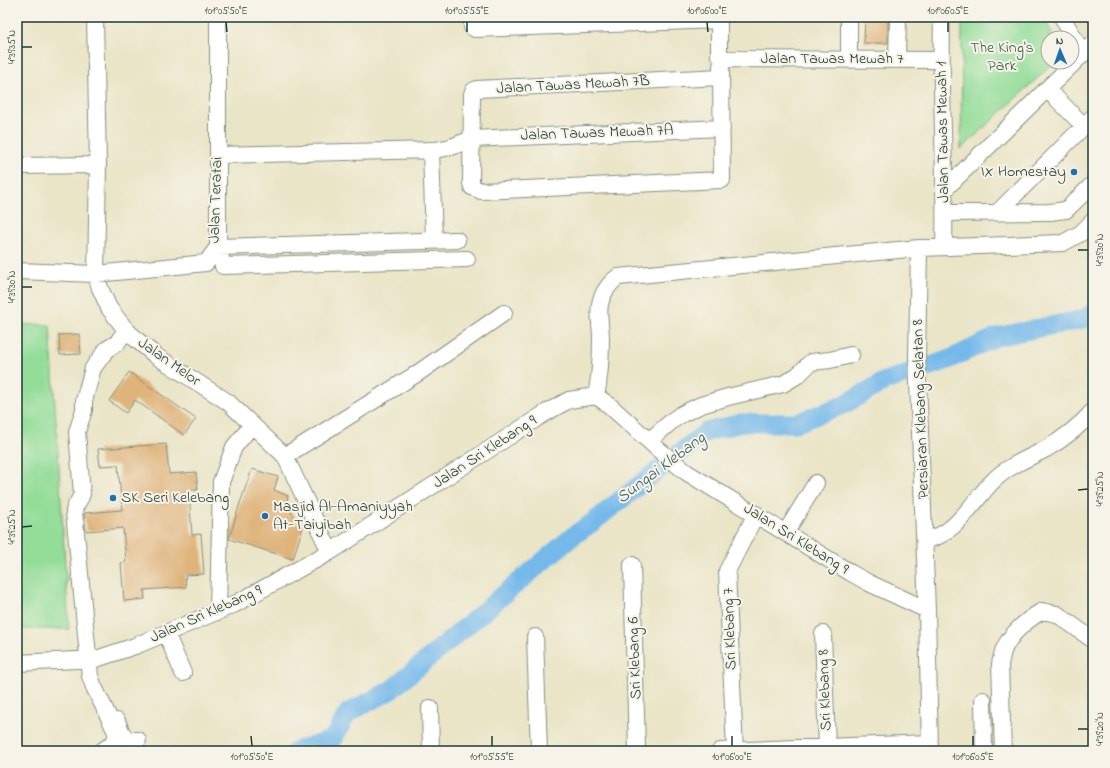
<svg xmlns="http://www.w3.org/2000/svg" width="1110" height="768" viewBox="0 0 1110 768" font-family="'Indie Flower',sans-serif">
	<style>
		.green { fill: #93dd98; stroke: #598d66 }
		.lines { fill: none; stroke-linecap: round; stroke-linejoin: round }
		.river { stroke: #74b9eb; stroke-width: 19 }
		.building { fill: #dfb37a }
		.minor-casing { stroke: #84917e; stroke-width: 18 }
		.minor { stroke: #fff; stroke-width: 16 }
		.ticks { fill: none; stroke: #1f3d34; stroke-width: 1.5 }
		.poi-dot { fill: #1f6fb2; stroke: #f7f3e8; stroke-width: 1.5 }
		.labels { text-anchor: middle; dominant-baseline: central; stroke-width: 4; stroke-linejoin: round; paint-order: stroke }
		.park-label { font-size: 16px; fill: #365d48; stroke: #f7f3e8 }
		.street-label { font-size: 16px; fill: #1f3d34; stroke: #f7f3e8 }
		.poi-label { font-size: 16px; fill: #1f3d34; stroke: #f7f3e8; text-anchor: start }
		.water-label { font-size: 17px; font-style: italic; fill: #345c62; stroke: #f7f3e8 }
		.neatline { fill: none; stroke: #1f3d34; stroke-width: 1.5 }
		.ticks-label { font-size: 10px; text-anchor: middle; fill: #1f3d34 }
	</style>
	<rect width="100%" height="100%" fill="#f7f3e8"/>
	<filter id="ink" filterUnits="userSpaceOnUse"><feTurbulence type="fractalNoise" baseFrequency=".025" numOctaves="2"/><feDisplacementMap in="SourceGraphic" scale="8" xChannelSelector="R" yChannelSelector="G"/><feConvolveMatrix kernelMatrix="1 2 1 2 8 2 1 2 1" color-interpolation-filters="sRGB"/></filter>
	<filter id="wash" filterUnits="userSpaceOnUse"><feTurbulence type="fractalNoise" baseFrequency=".012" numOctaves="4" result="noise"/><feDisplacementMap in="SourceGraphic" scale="16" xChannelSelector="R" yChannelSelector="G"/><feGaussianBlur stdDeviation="0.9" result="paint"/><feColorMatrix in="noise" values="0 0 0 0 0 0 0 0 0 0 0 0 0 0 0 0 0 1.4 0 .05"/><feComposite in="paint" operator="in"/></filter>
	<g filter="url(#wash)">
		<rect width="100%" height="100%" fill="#eae5c7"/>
		<path class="green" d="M962 17H1043L1055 38H1048V62H1055L961 149Z
			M17 324 50 325 69 629H17Z"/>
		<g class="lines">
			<path class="river" d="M295 751 332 740 348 713 391 690 573 536 593 522 706 432 741 423H797L845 404 885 381 948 360 996 337 1084 319 1093 313"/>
		</g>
		<g id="blocks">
			<path class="building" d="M865 17H888V43H864Z
				M79 334 81 354 60 355 59 335Z
				M129 372 196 419 184 435 135 400 126 413 109 401Z
				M166 444 169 474 196 472 198 490H189L192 535 201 534 204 574 185 575 186 587 144 590 145 599 124 601 121 563 126 562 123 528 86 531 84 513 122 510 118 465 100 466 98 449Z
				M252 469 278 477 274 490 288 496 286 506 303 527 293 559 229 539 240 503Z"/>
		</g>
	</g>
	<g filter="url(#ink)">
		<use href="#blocks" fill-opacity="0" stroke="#84917e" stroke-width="1"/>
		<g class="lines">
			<g class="minor-casing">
				<path id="minor" d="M95 17 98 165 96 274 100 288 109 308 126 330 137 340 156 356 228 402 285 456 330 552
					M218 17V247L223 266 467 259
					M472 17V27L475 29 719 20
					M719 17V55L723 60
					M942 17C940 93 946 170 944 246
					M1062 17 1083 54
					M723 60 727 59 941 60
					M849 60V17
					M897 60 898 17
					M721 77 477 89 473 91 472 94 471 183 472 187 481 191 722 180 721 66 723 60
					M1047 89 1084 126
					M431 150 434 241
					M218 155 435 150 451 147 472 139 722 128
					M17 166 98 165
					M945 189 1093 44
					M998 212 1093 117
					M945 213 1050 212 1066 210 1093 184
					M218 247 457 240
					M17 271 96 274 206 263 218 247
					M596 396C600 377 601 358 601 338 601 328 598 315 600 304 602 294 609 283 618 277L919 248
					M649 441 673 420 682 414 701 405 728 397 783 384 798 375 811 362 830 360 851 355
					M285 456 418 373 504 313
					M786 532 816 483
					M925 540C955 537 974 499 994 480 1008 466 1029 458 1046 449 1063 439 1080 426 1093 411
					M632 565 637 751
					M218 612 221 482 234 447 252 425
					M166 633 183 673
					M823 634 827 747
					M535 637 539 751
					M17 663 96 659 135 646 235 604 330 552 547 412 569 400 596 396 609 405 659 450 686 472 851 573 869 583 927 610
					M983 700 984 751
					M430 708 431 751
					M117 721 122 733 128 740H138
					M102 751C109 746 118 742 116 732L94 687 90 676 74 512C74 505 80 501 82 494L77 432 84 410V401L93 368 107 349 117 343 126 330
					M720 751 930 743
					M735 751 727 571 756 514
					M930 751 927 610 917 356 919 248 1063 243 1081 233 1093 221
					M1003 751 1000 664C1001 660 1002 655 1003 651 1010 634 1027 620 1042 611L1057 614 1093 640"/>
			</g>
			<use href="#minor" class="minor"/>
		</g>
	</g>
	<path class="ticks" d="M226 22 227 32M467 22V32M707 22 708 32M948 22V32M22 47H32M1078 250H1088M22 287H32M1078 490 1088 489M22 527 32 526M1078 729H1088M251 736 252 746M492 736V746M732 736V746M973 736V746"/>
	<g class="poi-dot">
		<circle cx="1074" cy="172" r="4"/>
		<circle cx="113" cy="498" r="4"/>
		<circle cx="265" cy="516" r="4"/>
	</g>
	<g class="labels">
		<g class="park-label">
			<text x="1002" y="48">The King's<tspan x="1002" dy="18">Park</tspan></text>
		</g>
		<g class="street-label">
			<text x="832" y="59">Jalan Tawas Mewah 7</text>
			<text transform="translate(573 85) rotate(-3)">Jalan Tawas Mewah 7B</text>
			<text transform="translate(943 132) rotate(-91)">Jalan Tawas Mewah 1</text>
			<text transform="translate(597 133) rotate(-2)">Jalan Tawas Mewah 7A</text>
			<text transform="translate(216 200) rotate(-88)">Jalan Teratai</text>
			<text transform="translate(169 362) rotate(35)">Jalan Melor</text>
			<text transform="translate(921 409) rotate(-92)">Persiaran Klebang Selatan 8</text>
			<text transform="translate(485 452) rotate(-33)">Jalan Sri Klebang 9</text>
			<text transform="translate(796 539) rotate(32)">Jalan Sri Klebang 9</text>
			<text transform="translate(206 614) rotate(-24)">Jalan Sri Klebang 9</text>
			<text transform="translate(730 629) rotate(-92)">Sri Klebang 7</text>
			<text transform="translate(635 658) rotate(-92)">Sri Klebang 6</text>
			<text transform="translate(825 690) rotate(-92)">Sri Klebang 8</text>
		</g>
		<g class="poi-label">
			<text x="1066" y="172" text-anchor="end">IX Homestay</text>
			<text x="121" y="498">SK Seri Kelebang</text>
			<text x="273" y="507">Masjid Al-Amaniyyah<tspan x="273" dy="18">At-Taiyibah</tspan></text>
		</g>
		<g class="water-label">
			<text transform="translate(661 468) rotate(-37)">Sungai Klebang</text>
		</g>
	</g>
	<rect width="1110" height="768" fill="none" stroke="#f7f3e8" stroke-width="44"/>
	<g transform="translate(1060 50) rotate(358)"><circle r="19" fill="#f7f3e8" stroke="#a1aaa0"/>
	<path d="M0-3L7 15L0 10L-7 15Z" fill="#1f6fb2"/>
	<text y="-6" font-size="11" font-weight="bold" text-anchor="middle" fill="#1f3d34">N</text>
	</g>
	<rect x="22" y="22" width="1066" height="724" class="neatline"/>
	<g class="ticks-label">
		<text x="226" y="14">101°05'50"E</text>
		<text x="467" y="14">101°05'55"E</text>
		<text x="707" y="14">101°06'00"E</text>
		<text x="948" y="14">101°06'05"E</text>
		<text transform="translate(11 47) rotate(-90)" y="4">4°39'35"N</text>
		<text transform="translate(1099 250) rotate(-90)" y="4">4°39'30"N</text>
		<text transform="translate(11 287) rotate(-90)" y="4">4°39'30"N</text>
		<text transform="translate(1099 489) rotate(-90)" y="4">4°39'25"N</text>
		<text transform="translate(11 527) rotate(-90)" y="4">4°39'25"N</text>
		<text transform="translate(1099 729) rotate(-90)" y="4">4°39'20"N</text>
		<text x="252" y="760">101°05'50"E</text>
		<text x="492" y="760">101°05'55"E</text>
		<text x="732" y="760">101°06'00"E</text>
		<text x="973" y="760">101°06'05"E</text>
	</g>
</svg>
